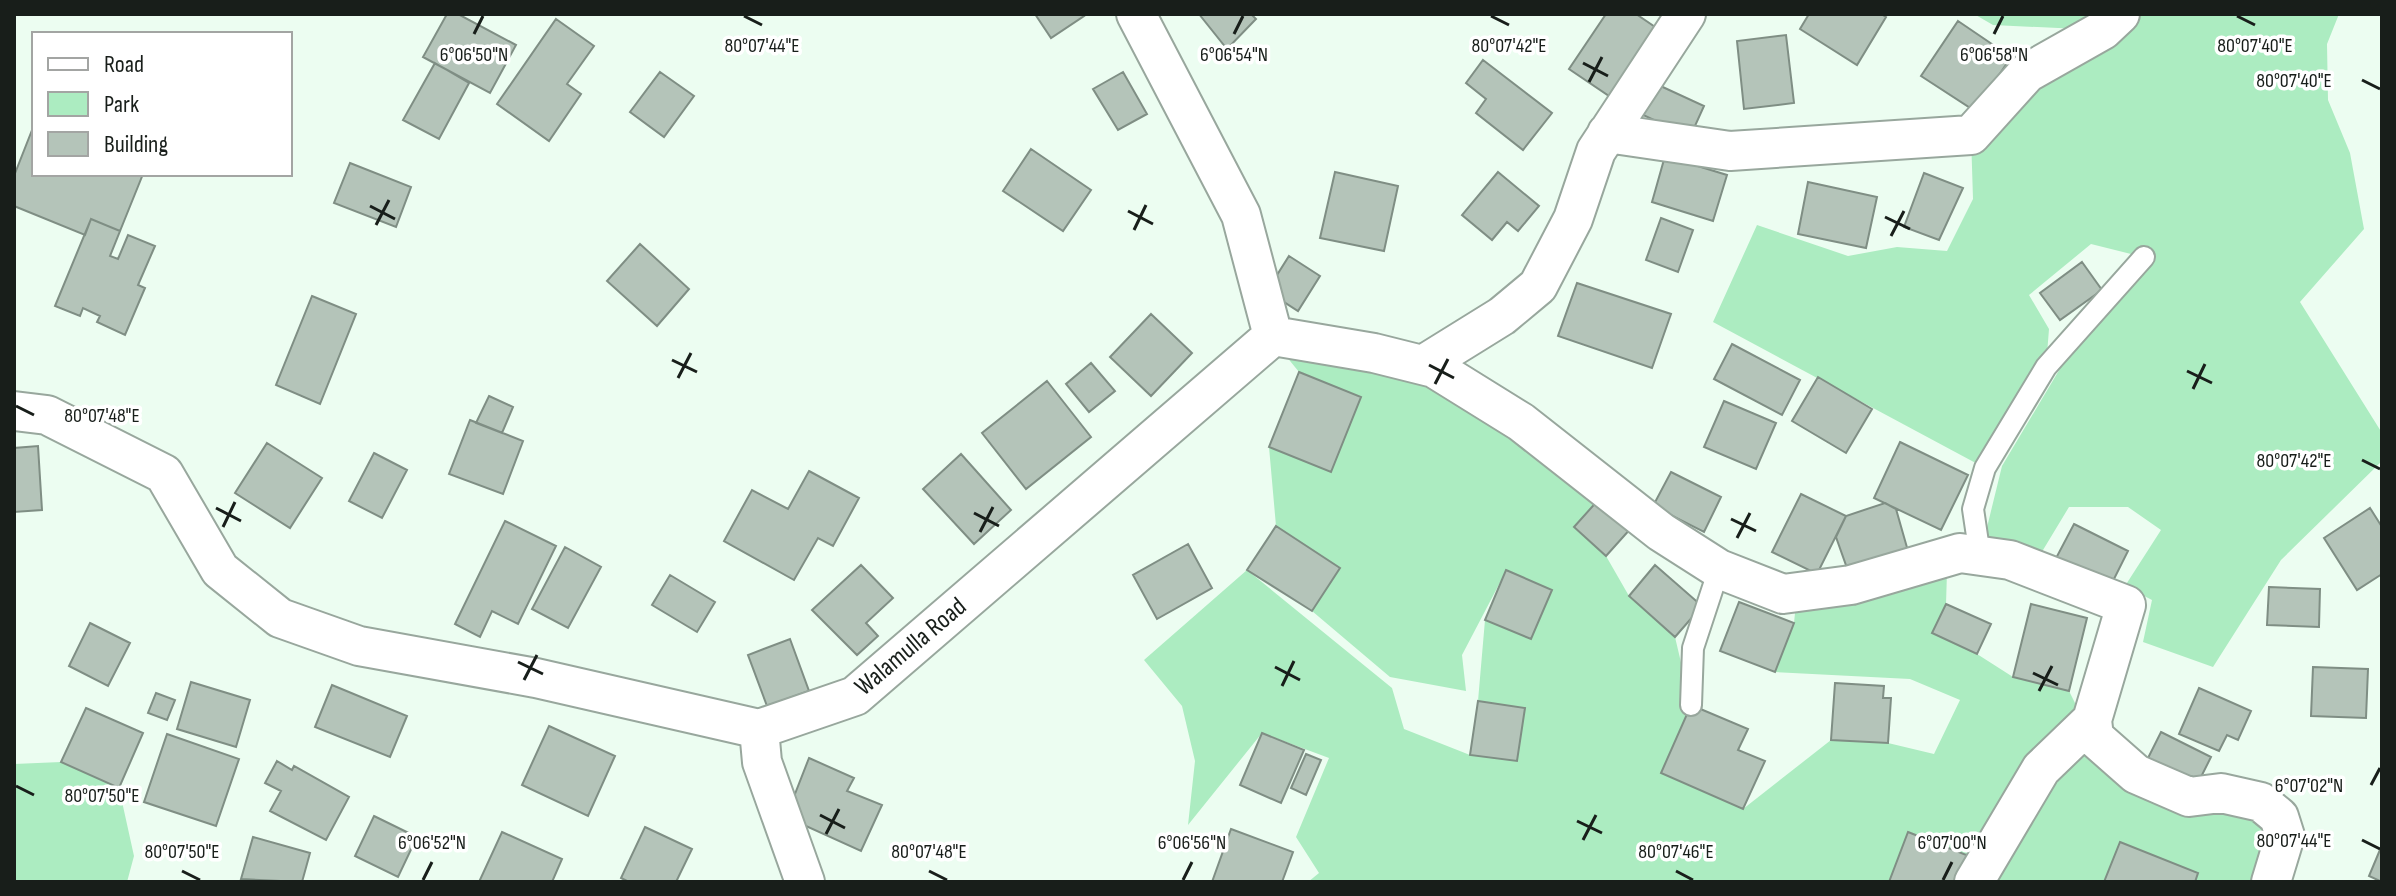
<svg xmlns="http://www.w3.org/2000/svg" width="2396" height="896" viewBox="0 0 2396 896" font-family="'Sofia Sans Condensed',sans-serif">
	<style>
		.green { fill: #acecc1 }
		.building { fill: #b4c4b9; stroke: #7f8e84; stroke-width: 2 }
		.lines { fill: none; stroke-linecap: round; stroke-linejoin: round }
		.lane-casing { stroke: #98a79d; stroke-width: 24 }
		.street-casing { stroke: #98a79d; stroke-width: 42 }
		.lane { stroke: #fff; stroke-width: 20 }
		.street { stroke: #fff; stroke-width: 38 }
		.ticks { fill: none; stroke: #181e1a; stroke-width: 3 }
		.labels { text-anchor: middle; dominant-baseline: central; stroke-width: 7; stroke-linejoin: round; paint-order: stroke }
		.street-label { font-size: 26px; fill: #181e1a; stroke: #fff }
		.ticks-label { font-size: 20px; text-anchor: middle; fill: #181e1a; stroke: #fff; stroke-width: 7; stroke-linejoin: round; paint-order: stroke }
	</style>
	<rect width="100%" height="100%" fill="#ecfdf1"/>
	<path class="green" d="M1974 14H2339L2327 44 2328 100 2350 153 2364 229 2300 302 2382 433V461L2281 560 2213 667 2143 642 2152 600 2125 586 2161 530 2128 507H2069L2040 555 1980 556 2002 466 2061 367 2143 257 2091 244 2029 295 2049 329 2046 367 1985 468 1713 322 1757 225 1848 256 1897 247 1947 251 1973 199 1971 135 2101 30 1993 25Z
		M1282 351 1429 379 1600 498 1606 556 1629 596 1675 637 1691 705 1662 773 1743 809 1831 740 1888 743 1934 754 1960 700 1910 679 1775 672 1794 623 1796 603 1891 594 1947 572 1946 604 1932 633 1977 654 2013 677 2069 691 2082 717 1974 858 1908 832 1889 882H1308L1319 873 1296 837 1329 758 1262 733 1188 825 1195 761 1182 706 1144 660 1247 570 1392 688 1404 729 1470 755 1517 761 1525 708 1478 701 1485 620 1506 571 1462 655 1466 691 1390 677 1312 611 1340 568 1276 526 1269 447 1331 471 1361 397 1299 372Z
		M2071 737 2133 771 2261 802 2271 882H2195L2198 873 2121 842 2104 882H1973Z
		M61 762 119 788 134 856 127 882H14V764Z"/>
	<path class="building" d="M447 14H458L516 45 490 93 423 57Z
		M1035 14H1082L1084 16 1051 38Z
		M1199 14H1251L1256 19 1227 49Z
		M1606 14H1636L1661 31 1615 100 1569 69Z
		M1809 14H1881L1886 17 1857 65 1800 29Z
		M556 19 594 46 567 84 581 94 549 141 497 104Z
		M1958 21 2011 57 1975 111 1921 76Z
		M1786 35 1794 103 1744 109 1737 41Z
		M1483 60 1552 113 1523 150 1476 113 1486 99 1466 83Z
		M435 63 469 83 439 139 403 120Z
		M660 72 694 96 664 137 630 112Z
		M1123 72 1147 114 1118 130 1093 89Z
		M1654 83 1704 106 1690 137 1641 114Z
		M34 125V174H143L120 231 91 219 85 235 14 206V176Z
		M1031 149 1091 190 1063 231 1003 191Z
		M1665 156 1727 175 1713 221 1652 202Z
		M350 163 411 187 396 227 334 203Z
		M1335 172 1398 186 1384 251 1320 238Z
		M1498 172 1539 206 1518 231 1507 222 1492 240 1462 215Z
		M1924 173 1963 188 1939 240 1904 227Z
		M1808 182 1877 197 1866 248 1798 234Z
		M1661 218 1693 230 1678 272 1646 260Z
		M91 219 120 231 110 256 118 259 128 235 155 246 138 285 145 288 125 335 97 322 100 316 83 308 80 316 55 306Z
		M640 244 689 289 657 326 607 281Z
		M1289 256 1320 276 1298 311 1267 291Z
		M2082 262 2102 290 2060 320 2040 293Z
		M1577 283 1671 314 1652 368 1558 336Z
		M312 296 356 314 320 404 276 385Z
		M1151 314 1192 353 1151 396 1110 357Z
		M1732 344 1800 380 1782 415 1714 379Z
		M1091 363 1115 391 1089 412 1066 384Z
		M1299 372 1361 397 1331 472 1269 447Z
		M1818 377 1872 409 1846 453 1792 421Z
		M1047 381 1091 437 1026 489 982 433Z
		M489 396 513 407 502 433 476 423Z
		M1724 401 1776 423 1756 469 1704 447Z
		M470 420 523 441 503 494 449 474Z
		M1900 442 1968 475 1941 530 1874 498Z
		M267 443 322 478 290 528 235 493Z
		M38 446 42 510 14 512V448Z
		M374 453 407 470 382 518 349 501Z
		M961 454 1011 510 974 544 923 489Z
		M809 471 859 498 833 546 818 538 794 580 724 541 752 490 788 509Z
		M1671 472 1721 497 1704 532 1653 506Z
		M1801 494 1846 516 1817 574 1772 552Z
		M1600 498 1632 527 1606 556 1574 527Z
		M1885 503 1896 509 1908 551 1847 568 1836 537 1846 516Z
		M2370 508 2382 527V574L2357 590 2324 538Z
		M505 521 556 546 518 624 492 611 480 637 455 624Z
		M2074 524 2128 551 2109 589 2054 562Z
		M1276 526 1340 568 1312 611 1247 570Z
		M1188 544 1212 588 1157 619 1133 575Z
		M565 547 601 567 568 628 532 609Z
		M861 565 893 598 866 623 878 636 857 655 812 610Z
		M1655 565 1702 606 1675 637 1629 596Z
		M1506 570 1552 590 1531 639 1485 620Z
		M670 575 715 602 697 632 652 605Z
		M2269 587 2320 589 2319 627 2267 625Z
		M1739 602 1794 623 1775 672 1720 651Z
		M1946 604 1991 624 1977 654 1932 633Z
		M2031 604 2087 618 2069 691 2013 677Z
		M90 623 130 643 108 686 69 666Z
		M790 639 809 691 767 706 748 655Z
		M2313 667 2368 669 2366 718 2311 716Z
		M191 682 250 700 236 747 177 729Z
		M1835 683 1884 686 1883 698H1891L1888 743 1831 740Z
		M332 685 407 716 390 757 315 727Z
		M2199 688 2251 711 2238 740 2227 735 2219 751 2179 734Z
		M156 693 175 700 167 720 148 713Z
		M1478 701 1525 708 1517 761 1470 755Z
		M1691 705 1748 729 1738 750 1765 761 1743 809 1661 773Z
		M86 708 143 733 119 788 61 762Z
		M549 726 615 756 588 816 522 785Z
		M2161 732 2211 757 2197 785 2147 760Z
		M1262 733 1304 750 1281 803 1240 785Z
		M167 734 239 759 216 826 144 802Z
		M1306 754 1321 760 1306 795 1291 788Z
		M809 758 854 778 847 791 882 805 861 851 786 817Z
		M277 761 292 770 294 766 349 797 326 840 270 811 281 791 265 783Z
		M374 816 417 837 398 877 355 856Z
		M645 827 692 849 676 882H629L621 878Z
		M1231 829 1293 852 1282 882H1212Z
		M502 832 562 859 552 882H479Z
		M1908 832 1974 858 1965 882H1889Z
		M253 837 310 853 302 882 241 879Z
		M2120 842 2198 873 2195 882H2104Z
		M2382 845V882L2369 876Z"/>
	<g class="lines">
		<g class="lane-casing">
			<path id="lane" d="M1980 556 1973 509 1985 468 2046 367 2144 257
				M1691 705 1693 648 1719 569"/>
		</g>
		<g class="street-casing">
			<path id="street" d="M1607 133 1730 151 1971 135 2027 73 2103 30 2120 14
				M1273 336 1374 353 1434 368 1521 422 1661 532 1719 569 1783 594 1851 585 1960 553 2010 560 2126 605 2092 720 2041 769 1974 882
				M1423 365 1502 316 1538 286 1573 219 1596 151 1686 14
				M14 411 47 415 164 474 220 570 280 618 359 646 536 678 759 729 855 696 1273 336 1241 215 1136 14
				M2092 720 2094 737 2136 774 2189 797 2221 793 2261 802 2279 817 2285 836 2271 882
				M759 729 762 762 805 882"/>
		</g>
		<use href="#lane" class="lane"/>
		<use href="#street" class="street"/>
	</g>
	<path class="ticks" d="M744 16 762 25M1491 16 1509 25M2237 16 2255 25M474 34 483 16M1234 34 1243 16M1994 34 2003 16M1583 63 1608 76M2362 80 2380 89M1589 82 1602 57M370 206 395 219M1128 211 1153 224M1885 217 1910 229M376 225 389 200M1134 230 1146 205M1891 236 1904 211M672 360 697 372M1429 365 1454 378M2187 371 2212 383M678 378 691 353M1435 384 1448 359M2193 389 2205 364M16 406 34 415M2362 460 2380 469M216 508 241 521M974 513 999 526M1731 519 1756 531M223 527 235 502M980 532 993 507M1737 538 1750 513M518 662 543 674M1275 667 1300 680M2033 673 2058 685M524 680 537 655M1282 686 1294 661M2039 691 2052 666M2371 785 2380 768M16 786 34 795M820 815 845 828M1577 821 1602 833M826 834 839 809M1583 840 1596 815M2362 840 2380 849M182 871 200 880M929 871 947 880M1676 871 1693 880M423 880 432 862M1183 880 1192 862M1943 880 1952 862"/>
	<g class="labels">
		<g class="street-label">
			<text transform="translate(911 647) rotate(-40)">Walamulla Road</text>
		</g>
	</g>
	<g class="ticks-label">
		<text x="762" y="52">80°07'44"E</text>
		<text x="1509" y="52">80°07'42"E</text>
		<text x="2255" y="52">80°07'40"E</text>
		<text x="474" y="61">6°06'50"N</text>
		<text x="1234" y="61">6°06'54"N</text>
		<text x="1994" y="61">6°06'58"N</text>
		<text x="2294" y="87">80°07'40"E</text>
		<text x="102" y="422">80°07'48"E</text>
		<text x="2294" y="467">80°07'42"E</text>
		<text x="2309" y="792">6°07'02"N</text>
		<text x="102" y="802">80°07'50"E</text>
		<text x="2294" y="847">80°07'44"E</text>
		<text x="432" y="849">6°06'52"N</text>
		<text x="1192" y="849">6°06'56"N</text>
		<text x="1952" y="849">6°07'00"N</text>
		<text x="182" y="858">80°07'50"E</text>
		<text x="929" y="858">80°07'48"E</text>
		<text x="1676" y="858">80°07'46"E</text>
	</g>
	<rect width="2396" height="896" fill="none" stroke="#181e1a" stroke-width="32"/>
	<rect x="32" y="32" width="260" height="144" fill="#ffffff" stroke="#a3a5a3" stroke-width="2"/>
	<rect x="48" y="58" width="40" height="12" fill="#ffffff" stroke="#a3a5a3" stroke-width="2"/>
	<text x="104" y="72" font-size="24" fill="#181e1a">Road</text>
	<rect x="48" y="92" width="40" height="24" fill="#acecc1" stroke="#a3a5a3" stroke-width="2"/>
	<text x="104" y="112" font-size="24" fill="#181e1a">Park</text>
	<rect x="48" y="132" width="40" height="24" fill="#b4c4b9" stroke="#a3a5a3" stroke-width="2"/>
	<text x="104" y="152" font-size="24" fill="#181e1a">Building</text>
</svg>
